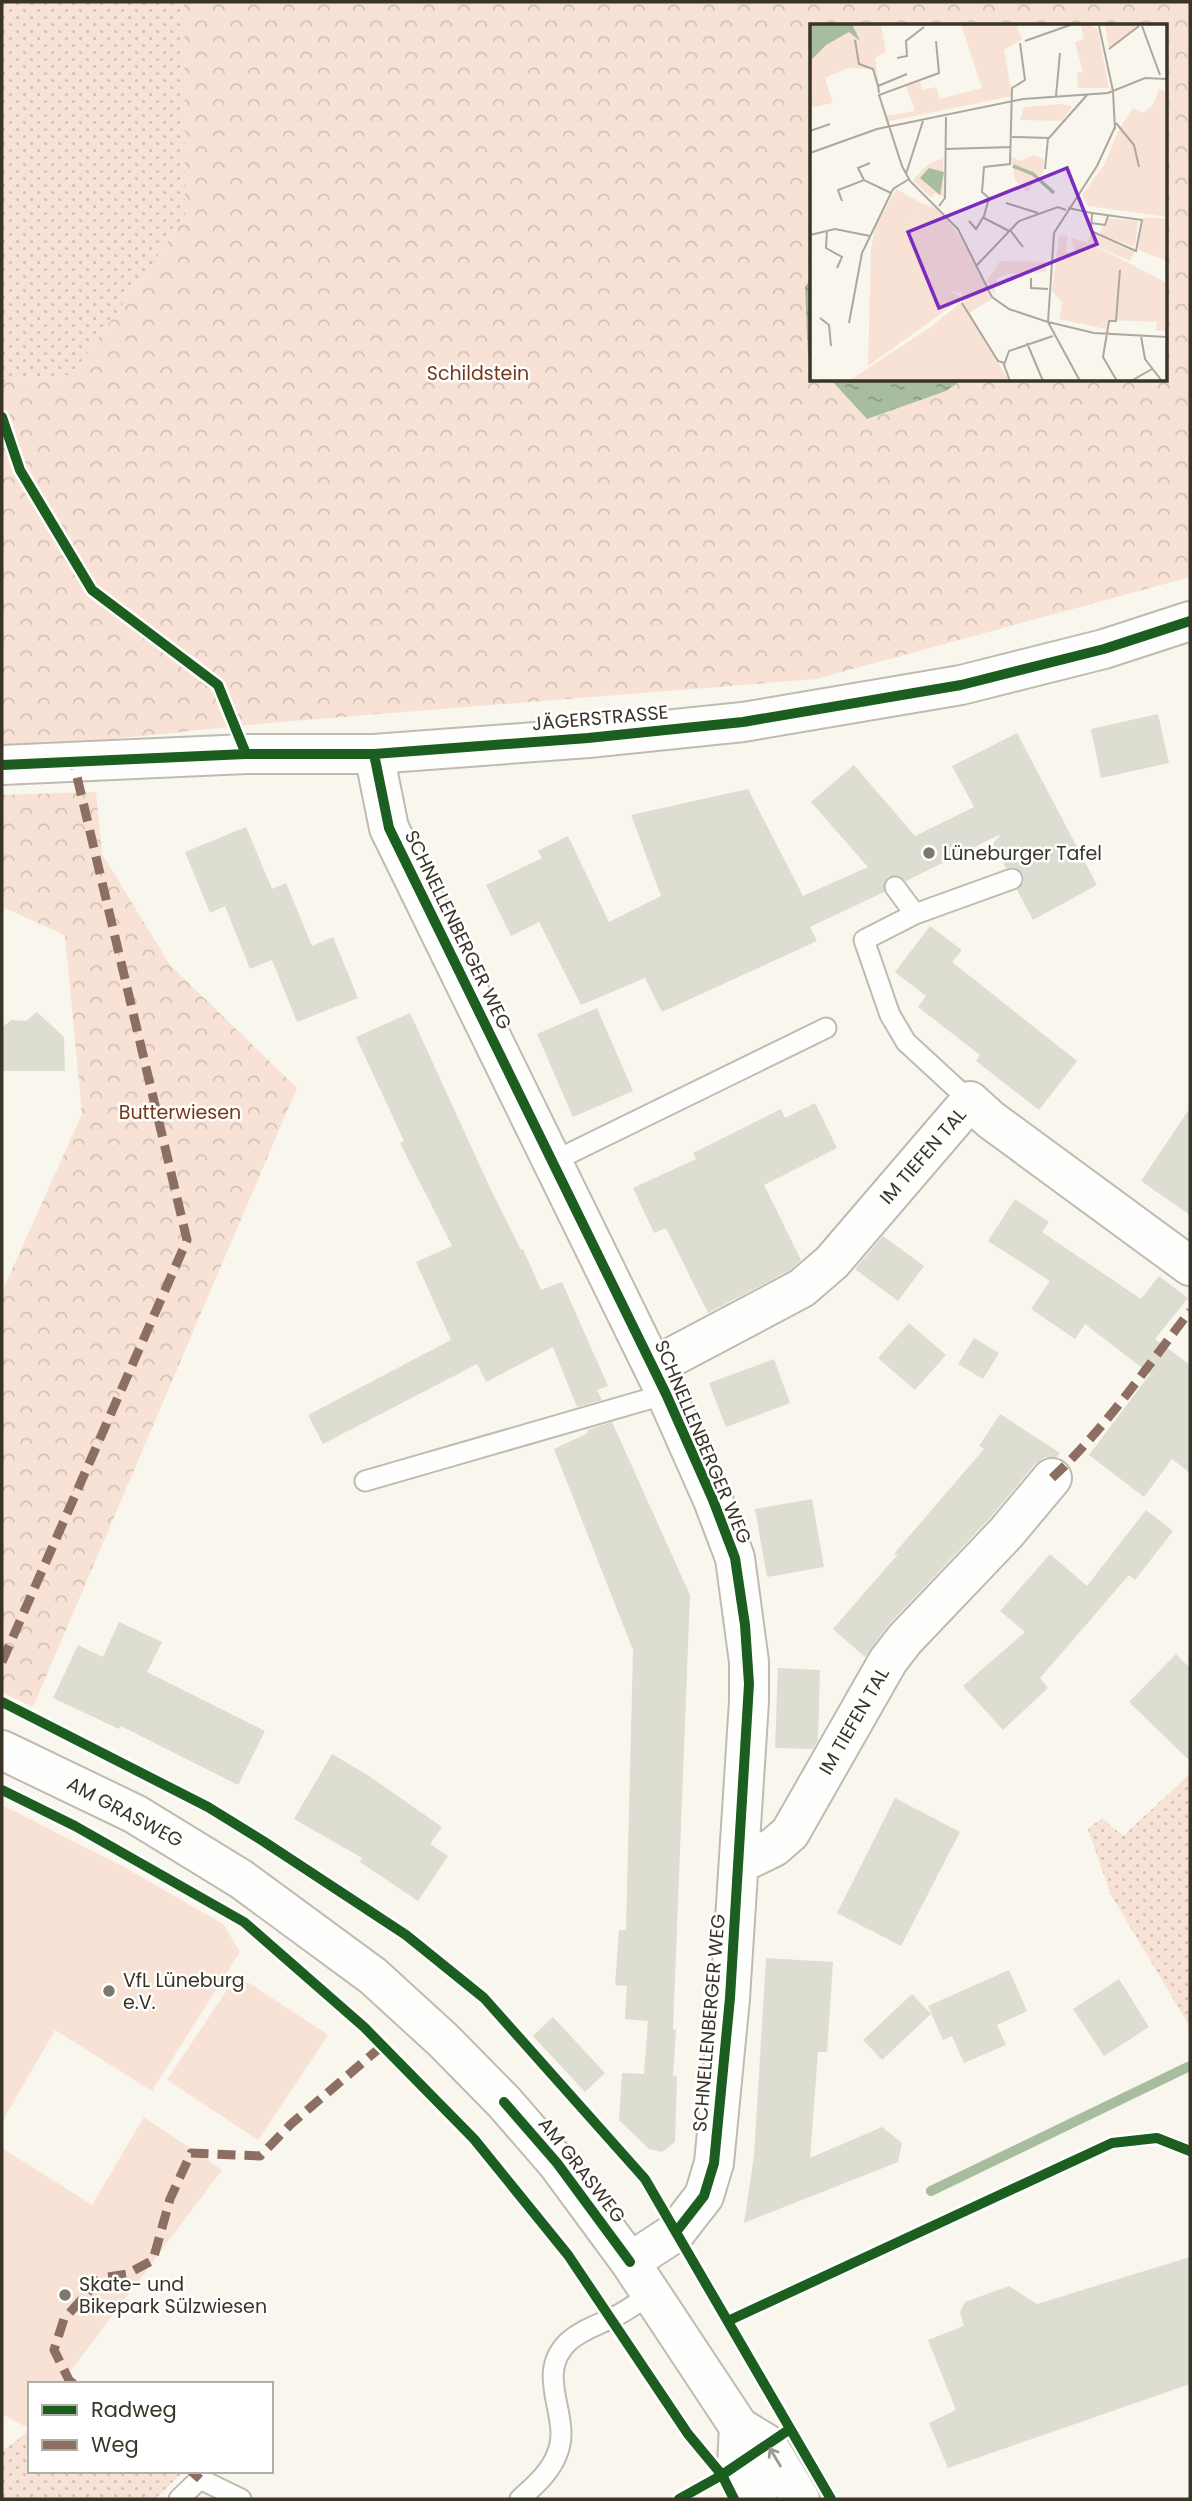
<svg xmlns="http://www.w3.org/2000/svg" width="1192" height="2501" viewBox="0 0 1192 2501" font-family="Poppins,sans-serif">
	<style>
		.green { fill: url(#green-dots) }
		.forest { fill: url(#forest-crowns); fill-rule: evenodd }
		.pitch { fill: #f7e2d5 }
		.water { fill: url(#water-ripples) }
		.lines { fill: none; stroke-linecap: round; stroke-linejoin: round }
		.stream { stroke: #a8bc9e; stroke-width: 10 }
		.building { fill: #ddddd2 }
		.lane-casing { stroke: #bfbbb2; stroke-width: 23 }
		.street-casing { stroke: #bfbbb2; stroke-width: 42 }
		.secondary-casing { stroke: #bfbbb2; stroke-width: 42 }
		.lane { stroke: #fefefc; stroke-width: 19 }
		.street { stroke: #fefefc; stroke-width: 38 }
		.secondary { stroke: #fefefc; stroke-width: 38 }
		.quiet { stroke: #8d6e63; stroke-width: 9; stroke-dasharray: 18 9; stroke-linecap: butt }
		.cycleway-casing { stroke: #fff; stroke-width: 15 }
		.cycleway { stroke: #1b5e20; stroke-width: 10 }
		.oneway { stroke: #9c9991 }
		.poi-dot { fill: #7c786c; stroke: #fff; stroke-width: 2.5 }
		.labels { text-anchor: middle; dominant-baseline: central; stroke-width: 5; stroke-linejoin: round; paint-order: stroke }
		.park-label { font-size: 19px; fill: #743718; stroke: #fff }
		.street-label { font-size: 19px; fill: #393426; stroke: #fff }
		.poi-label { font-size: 19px; fill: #393426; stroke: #fff; text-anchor: start }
		.inset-river { fill: none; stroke: #a8bc9e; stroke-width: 3.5 }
		.inset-road { fill: none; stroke: #aca89e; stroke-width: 2 }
		.view { fill: #7b2cbf; fill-opacity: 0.15; stroke: #7b2cbf; stroke-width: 3.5 }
		.inset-edge { fill: none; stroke: #393426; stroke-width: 3.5 }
	</style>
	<defs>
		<pattern id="green-dots" width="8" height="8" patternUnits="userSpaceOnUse" patternTransform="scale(1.75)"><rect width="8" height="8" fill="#f7e2d5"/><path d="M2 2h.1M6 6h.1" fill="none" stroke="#d4c2b7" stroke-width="1.8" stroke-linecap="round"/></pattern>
		<pattern id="forest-crowns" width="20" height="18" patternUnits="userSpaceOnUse" patternTransform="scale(1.75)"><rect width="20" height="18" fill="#f7e2d5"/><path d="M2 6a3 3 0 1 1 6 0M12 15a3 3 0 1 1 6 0" fill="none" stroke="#d4c2b7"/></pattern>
		<pattern id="water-ripples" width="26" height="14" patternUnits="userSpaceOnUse" patternTransform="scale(1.75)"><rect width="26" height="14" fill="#a8bc9e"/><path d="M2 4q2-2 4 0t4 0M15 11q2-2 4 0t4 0" fill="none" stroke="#8a9a81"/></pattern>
	</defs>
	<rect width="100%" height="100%" fill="#f9f6ee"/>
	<path class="green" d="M2 2H184L185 218 72 375 2 382Z
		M1190 1774V2027L1111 1895 1088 1829 1102 1818 1123 1836Z
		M30 2430V2471L182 2473 155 2499H2V2452Z"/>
	<path class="forest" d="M184 2H1190V577L816 679 280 722 2 750V382L72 375 185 218ZM812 26H1166V380H962L946 391 867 419 831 380H812V360L808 355 805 287 812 277Z
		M96 792 102 854 170 965 297 1088 33 1707 2 1692V1292L82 1114 65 935 2 907V795Z"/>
	<path class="pitch" d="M2 1805 122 1866 223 1924 240 1952 152 2091 55 2030 2 2122Z
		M237 1975 328 2035 258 2140 167 2080Z
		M144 2117 222 2170 61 2384H30V2426L28 2428 2 2414V2148L92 2205Z"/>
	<path class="water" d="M812 277V360L808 355 805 287Z
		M831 380H962L946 391 867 419Z"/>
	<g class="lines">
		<path class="stream" d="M931 2191 1190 2066"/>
	</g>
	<path class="building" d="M1158 714 1169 763 1101 778 1091 729Z
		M1017 733 1097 885 1033 920 1017 890 1024 882 1023 874 1015 867 1006 868 993 844 1001 834 906 881 899 876 888 877 884 883V892L810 927 817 941 662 1012 645 978 581 1005 539 922 511 936 486 885 542 858 538 851 568 836 609 922 661 896 631 815 748 789 803 896 868 867 811 802 854 765 915 836 974 807 952 766Z
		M246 827 272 889 286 883 312 946 333 937 358 998 297 1022 272 960 250 969 225 906 210 913 185 852Z
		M930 926 962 950 952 962 1077 1061 1039 1110 976 1061 980 1055 918 1007 926 996 895 972Z
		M597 1008 633 1091 573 1117 537 1034Z
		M37 1012 64 1037 65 1071H2V1028L11 1020 26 1021Z
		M410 1013 492 1192 521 1250 523 1249 541 1290 562 1282 608 1386 597 1390 602 1400 577 1407 553 1347 486 1382 477 1364 323 1444 308 1415 451 1340 416 1262 452 1246 400 1143 404 1141 356 1037Z
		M815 1103 837 1148 764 1185 801 1260 790 1270 708 1313 666 1228 654 1233 633 1188 696 1159 693 1153 781 1109 785 1118Z
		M1190 1108V1215L1141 1181Z
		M1015 1199 1049 1222 1042 1232 1141 1299 1159 1276 1188 1298 1155 1339 1190 1365V1473L1172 1459 1144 1497 1089 1455 1150 1374 1085 1324 1075 1339 1031 1309 1050 1281 988 1241Z
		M883 1236 924 1266 898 1301 855 1269Z
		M909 1323 946 1355 915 1390 878 1358Z
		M974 1338 999 1353 983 1379 958 1364Z
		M774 1359 790 1403 726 1427 709 1383Z
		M1000 1414 1060 1453 1057 1457H1045L1035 1464 990 1518 889 1624 865 1657 833 1629 898 1554 893 1555 984 1449 979 1446Z
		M612 1422 690 1595 673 2029 676 2030 673 2076H677L675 2142 662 2152 649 2149 619 2120 622 2073 644 2074 648 2021 625 2019 627 1986 615 1985 619 1930H626L633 1650 554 1449 588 1433 587 1430Z
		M812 1499 824 1567 767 1577 755 1509Z
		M1146 1510 1173 1531 1135 1580 1129 1575 1040 1678 1048 1688 1003 1730 963 1686 1025 1632 1000 1611 1050 1554 1087 1586Z
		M119 1622 162 1642 147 1672 265 1731 238 1785 121 1726 119 1729 53 1698 78 1645 103 1657Z
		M1176 1654 1190 1668V1761L1129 1702Z
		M778 1668 820 1670 818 1740 813 1749 775 1748Z
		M332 1754 369 1776 442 1827 430 1844 448 1856 418 1901 360 1862 362 1858 294 1819Z
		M895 1798 960 1832 901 1946 837 1913Z
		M766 1958 833 1962 827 2052H818L810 2158 882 2127 902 2143 898 2162 744 2223 754 2156Z
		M1009 1970 1027 2011 997 2025 1006 2045 964 2063 952 2036 943 2040 928 2006Z
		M1119 1979 1149 2027 1104 2056 1073 2009Z
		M912 1994 931 2014 882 2060 863 2040Z
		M553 2017 605 2073 585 2092 533 2036Z
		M1190 2257V2384L948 2468 929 2423 956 2410 928 2340 964 2326 960 2312 965 2302 1009 2286 1037 2304Z"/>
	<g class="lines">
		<g class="lane-casing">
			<path id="lane" d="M895 887 915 914
				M970 1101 906 1042 890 1015 864 940 915 914 1012 879
				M552 1162 826 1028
				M365 1481 666 1394
				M179 2499 200 2479 241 2499
				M520 2499C534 2486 550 2473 557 2454 573 2417 533 2376 568 2342 580 2331 595 2326 610 2319 624 2313 638 2302 651 2294"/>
		</g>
		<g class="street-casing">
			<path id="street" d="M374 754 389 828 666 1394 713 1500 735 1558 749 1662V1701L730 1998 714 2163 704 2196 676 2232 630 2262
				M2 765 246 754H374L588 738 743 722 961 685 1104 649 1190 621
				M653 1367 802 1288 832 1262 970 1101 991 1120 1190 1266
				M739 1864 774 1847 790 1833 888 1661 905 1639 1006 1533 1052 1478"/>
		</g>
		<g class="secondary-casing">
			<path id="secondary" d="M2 1750 135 1814 241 1879 373 1976 443 2040 504 2102 557 2163 630 2262 739 2427 767 2444 800 2499
				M739 2427 737 2465 757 2499"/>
		</g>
		<use href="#lane" class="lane"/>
		<use href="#street" class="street"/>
		<use href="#secondary" class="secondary"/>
		<path class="quiet" d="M1052 1478C1105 1429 1146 1368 1190 1311
			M2 1662 187 1240 73 760
			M74 2384 69 2380 54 2350 64 2319 101 2278 127 2274 153 2260 170 2199 191 2153 260 2156 291 2124 382 2046
			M191 2471 200 2479"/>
		<g class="cycleway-casing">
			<path id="cycleway" d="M2 417 20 470 92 590 218 685 246 754
				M374 754 389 828 666 1394 713 1500 735 1558 745 1625 749 1684 730 1998 714 2163 704 2196 676 2232
				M2 765 246 754H374L588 738 743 722 961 685 1104 649 1190 621
				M2 1702 208 1807 263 1841 406 1935 484 1998 645 2179 831 2499
				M2 1790 75 1826 244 1922 364 2027 474 2139 568 2255 688 2434 722 2475 734 2499
				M504 2102 557 2163 630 2262
				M728 2321 1112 2143 1157 2138 1190 2151
				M679 2499 722 2475 790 2429"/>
		</g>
		<use href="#cycleway" class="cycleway"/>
	</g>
	<defs><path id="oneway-shaft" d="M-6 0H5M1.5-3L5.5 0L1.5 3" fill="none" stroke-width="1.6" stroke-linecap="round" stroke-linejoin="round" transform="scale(1.75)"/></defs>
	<use class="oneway" href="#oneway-shaft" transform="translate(775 2457) rotate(-121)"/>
	<g class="poi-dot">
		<circle cx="929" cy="853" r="7"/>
		<circle cx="109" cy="1991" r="7"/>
		<circle cx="65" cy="2295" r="7"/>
	</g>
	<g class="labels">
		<g class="park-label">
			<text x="478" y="373">Schildstein</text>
			<text x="180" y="1112">Butterwiesen</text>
		</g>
		<g class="street-label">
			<text transform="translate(600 718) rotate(-5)">JÄGERSTRASSE</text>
			<text transform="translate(458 930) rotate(64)">SCHNELLENBERGER WEG</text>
			<text transform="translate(923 1156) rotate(-49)">IM TIEFEN TAL</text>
			<text transform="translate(703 1442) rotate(67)">SCHNELLENBERGER WEG</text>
			<text transform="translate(854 1721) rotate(-60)">IM TIEFEN TAL</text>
			<text transform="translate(125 1812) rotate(28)">AM GRASWEG</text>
			<text transform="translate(709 2023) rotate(-85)">SCHNELLENBERGER WEG</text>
			<text transform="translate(582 2170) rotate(52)">AM GRASWEG</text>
		</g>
		<g class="poi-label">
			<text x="943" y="853">Lüneburger Tafel</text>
			<text x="123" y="1980">VfL Lüneburg<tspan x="123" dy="22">e.V.</tspan></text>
			<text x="79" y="2284">Skate- und<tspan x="79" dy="22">Bikepark Sülzwiesen</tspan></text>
		</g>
	</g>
	<g transform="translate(810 24)">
		<rect width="357" height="357" fill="#f9f6ee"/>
		<path d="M0 0H71L76 28 65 34 70 67 62 45 38 44 15 54 23 79 0 84ZM151 0H206L212 15 194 26 202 72 76 98 75 92 105 87 96 62 110 57 112 66 126 63 130 75 172 64ZM295 0H316L327 3 299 24ZM280 1 288 6 299 64H268L267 49 273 48 265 18 274 15 271 2ZM349 66 357 67V193L278 182 272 171 294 141 309 105 323 84 332 89 343 81ZM251 80 262 82 252 97 210 96 214 83ZM223 131 234 135 233 148 217 168 205 156 201 133 211 137ZM133 134 134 173 125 169 121 174 103 156 117 141ZM86 165 110 178 96 208 120 274 138 266 153 274 58 342 61 225 65 204ZM333 193 357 195V237L328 226ZM298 194 328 197 325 223 289 210ZM281 209 325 228 320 237 278 218ZM153 277 199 357H39L119 304Z" fill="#f7e2d5"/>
		<path d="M110 178 130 186 151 214 182 275 159 289 151 269 138 266 119 274 115 268 96 208ZM190 237 236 238V248L197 250 187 255 184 271 177 257Z" fill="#f7e2d5"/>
		<path d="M249 211 258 212 256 228 265 229 261 214 282 220 357 259V308L346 306 347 298 298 296 296 305 249 295 252 278 242 267Z" fill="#f7e2d5"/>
		<path d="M0 0H42L50 17 39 8 16 21 0 37ZM119 144 134 148 130 171 110 154Z" fill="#a8bc9e"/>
		<path class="inset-river" d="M203 142 223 150 244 169"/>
		<path class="inset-road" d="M322 0H346M289 2 303 67M332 2 350 51M45 16 49 40 63 45 68 62M126 17 129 49 69 71 92 142 100 157 148 205 182 273 199 285 238 298 270 357M215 17 263 0M299 25 329 2M87 34 97 32 96 17 114 3M303 68 305 105M69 69 68 62 97 50M246 72 250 29M306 99 324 121 329 143M305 103 287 142 244 209 238 298 284 309 357 313M0 107 20 100M202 113 239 114 277 71M136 125 201 123M0 129 67 105 213 75 298 69 335 54 357 55M235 145 238 114M96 150 113 97M54 156 48 144 60 139M32 177 28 166 54 156 81 169M196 179 228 189M129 182 135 174 136 93M258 184 282 189 281 207 326 227 332 196 282 189M174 194 199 207M159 197 166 205 174 192 179 174 172 168 174 143 200 140 202 64 215 56 210 19M281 199 295 201 298 192M17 206 16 224 32 233 27 244M200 206 213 223M0 211 25 205 60 212M167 241 209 197 248 183 256 186M221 254V264L238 265M152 279 188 337 194 339M10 294 19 301 21 322M39 299 52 229 83 165 99 155M331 312 335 335 352 357M217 319 233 357M200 357 194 341 199 327 243 312M307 357 293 333 299 297H306L310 246M321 357 342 345"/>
		<path class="view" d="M257 144 287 220 129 284 98 208Z"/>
		<rect width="357" height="357" class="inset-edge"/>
	</g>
	<rect width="1192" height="2501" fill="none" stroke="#393426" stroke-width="7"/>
	<rect x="28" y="2382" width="245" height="91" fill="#ffffff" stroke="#b0aea8" stroke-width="2"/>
	<rect x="42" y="2405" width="35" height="10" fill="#1b5e20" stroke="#b0aea8" stroke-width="2"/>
	<text x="91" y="2417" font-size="21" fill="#393426">Radweg</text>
	<rect x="42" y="2440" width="35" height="10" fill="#8d6e63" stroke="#b0aea8" stroke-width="2"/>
	<text x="91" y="2452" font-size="21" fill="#393426">Weg</text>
</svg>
